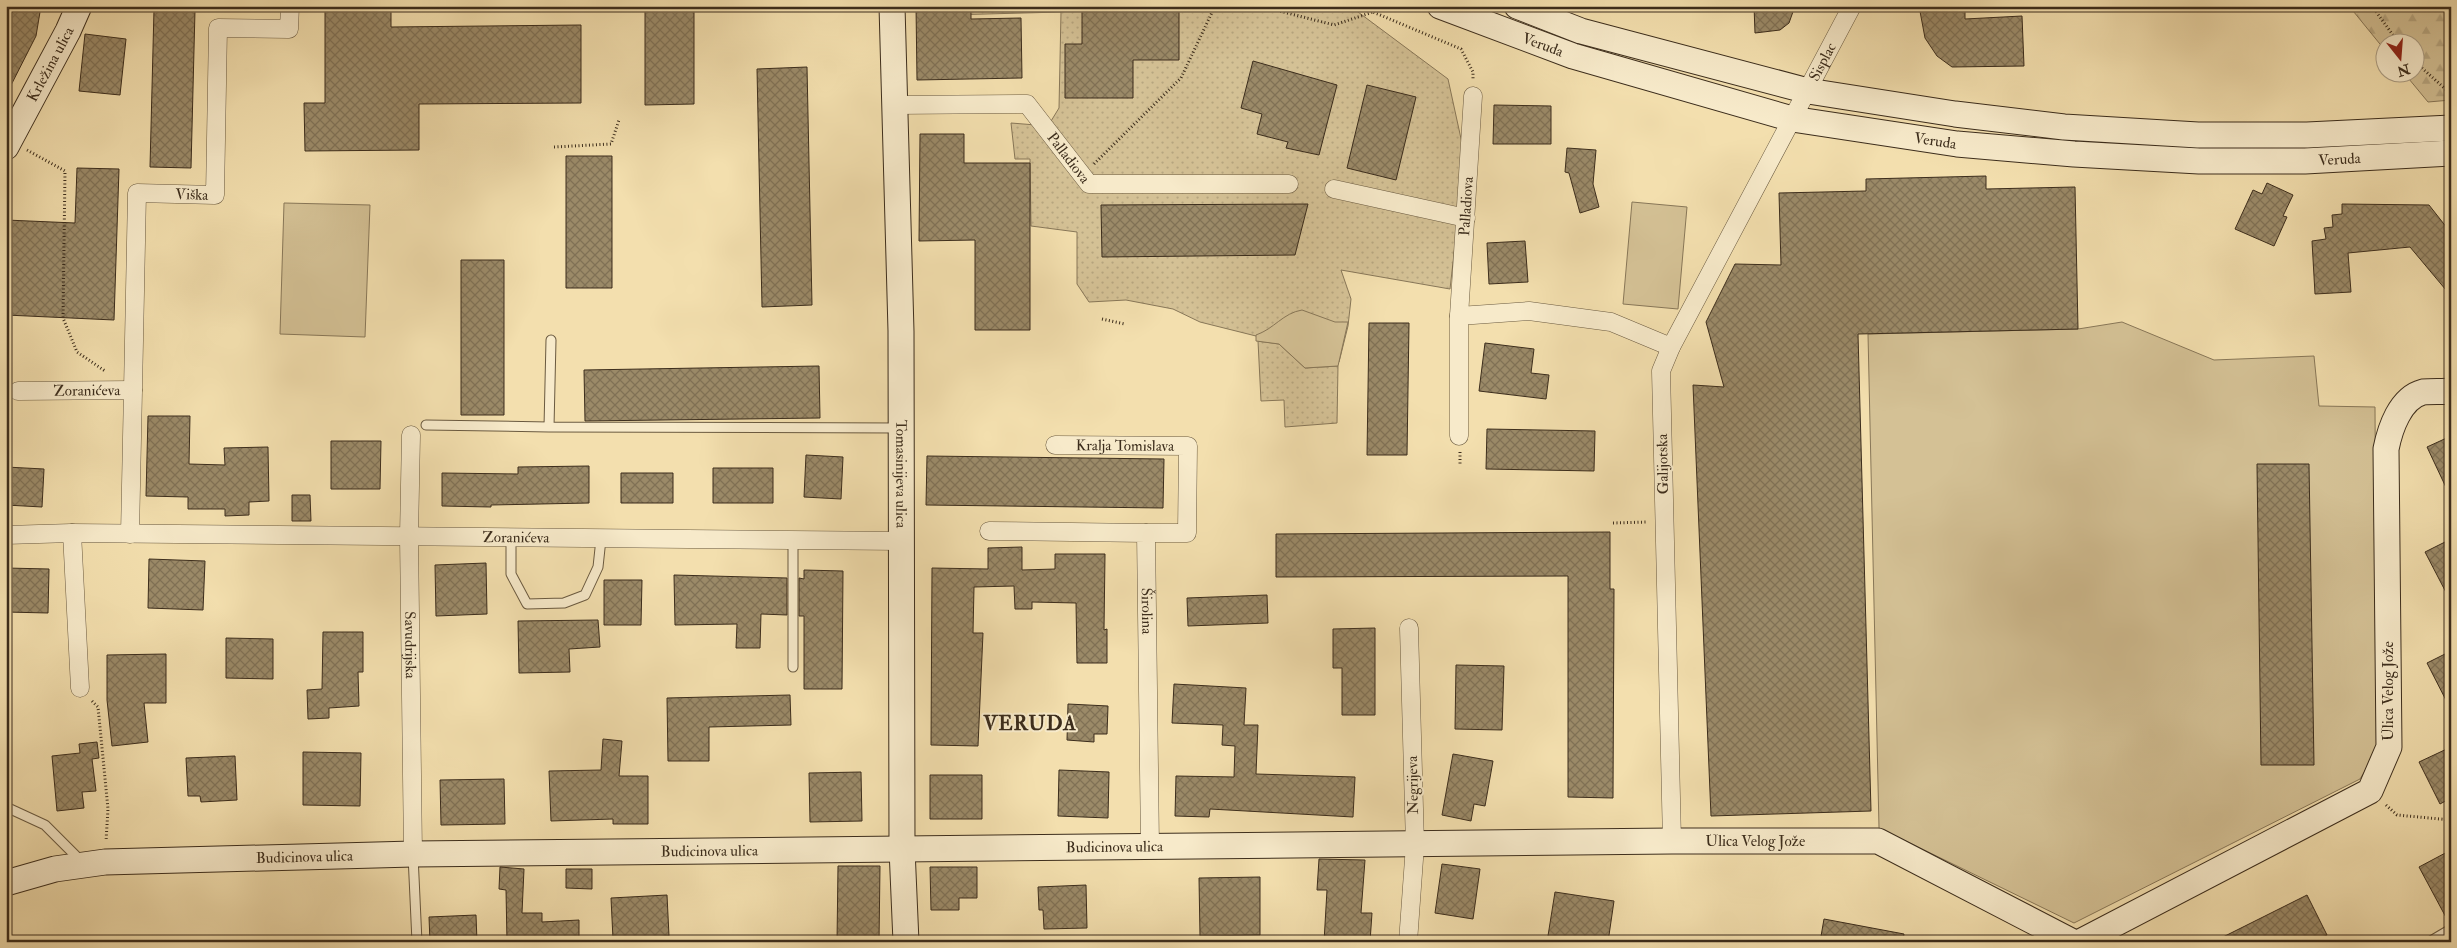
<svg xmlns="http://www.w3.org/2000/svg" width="2457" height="948" viewBox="0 0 2457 948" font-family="'IM FELL Double Pica',serif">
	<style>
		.grass { fill: url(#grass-dots); stroke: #887758 }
		.forest { fill: url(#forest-firs); stroke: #887758 }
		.park { fill: #d4c195; stroke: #887758 }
		.building { fill: url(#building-cross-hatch); stroke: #3c2d1c }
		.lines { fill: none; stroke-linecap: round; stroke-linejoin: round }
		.lane-casing { stroke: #6a5a40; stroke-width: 11 }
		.street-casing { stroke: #6a5a40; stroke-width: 19 }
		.secondary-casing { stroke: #3c2d1c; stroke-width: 27 }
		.path { stroke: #3c2d1c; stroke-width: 3; stroke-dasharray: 1 2.5; stroke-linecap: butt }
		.lane { stroke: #f7eaca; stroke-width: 9 }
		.street { stroke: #f7eaca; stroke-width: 18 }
		.secondary { stroke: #f7eaca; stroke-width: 25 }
		.labels { text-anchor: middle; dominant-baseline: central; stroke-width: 4; stroke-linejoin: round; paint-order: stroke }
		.street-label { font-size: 15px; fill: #3c2d1c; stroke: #f7eaca }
		.district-label { font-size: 20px; font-weight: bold; letter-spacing: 1px; fill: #3c2d1c; stroke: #f7eaca }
	</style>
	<defs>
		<pattern id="grass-dots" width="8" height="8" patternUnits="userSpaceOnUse" patternTransform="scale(1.25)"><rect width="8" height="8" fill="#d4c195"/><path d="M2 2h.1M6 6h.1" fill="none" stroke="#b7a680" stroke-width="1.8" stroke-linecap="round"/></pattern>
		<pattern id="forest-firs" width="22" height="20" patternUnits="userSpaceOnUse" patternTransform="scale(1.25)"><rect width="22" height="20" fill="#d4c195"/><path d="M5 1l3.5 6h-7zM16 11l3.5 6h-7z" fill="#b7a680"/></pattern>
		<pattern id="building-cross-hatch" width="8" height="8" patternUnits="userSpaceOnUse" patternTransform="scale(1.25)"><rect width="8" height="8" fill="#9b8a68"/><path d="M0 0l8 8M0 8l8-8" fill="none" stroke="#807155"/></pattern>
	</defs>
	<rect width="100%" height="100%" fill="#f3dfae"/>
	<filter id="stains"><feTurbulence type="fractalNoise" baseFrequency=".004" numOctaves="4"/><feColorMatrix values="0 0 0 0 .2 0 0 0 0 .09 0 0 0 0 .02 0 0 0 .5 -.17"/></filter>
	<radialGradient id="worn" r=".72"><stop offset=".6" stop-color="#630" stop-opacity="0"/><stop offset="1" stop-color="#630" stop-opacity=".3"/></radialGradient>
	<path class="grass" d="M948 6H1353L1354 9 1448 79 1465 157 1450 289 1341 270 1351 299 1348 326 1339 362 1279 339 1256 336 1200 322 1173 309 1126 300 1089 302 1077 284V232L1031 226 1030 159H1015L1011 123 1048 126 1059 108 1061 12 948 15Z
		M1258 341 1279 344 1305 368 1338 366 1337 423 1285 427 1284 400 1261 401Z"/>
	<path class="forest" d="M2349 6H2451V100L2428 102 2404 73 2414 72V42H2384V49Z"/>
	<path class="park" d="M1632 202 1687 207 1678 309 1623 304Z
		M284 203 370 205 365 337 280 334Z
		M1302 310 1335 322H1348L1338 366 1305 368 1279 344 1256 341V335C1274 329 1283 313 1302 310Z
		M2122 322 2214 360 2314 356 2319 406 2375 407 2377 751 2360 779 2074 923 1879 828 1868 334 2078 329Z"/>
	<path class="building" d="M12 6H41L36 36 6 95V53Z
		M325 6H391V27L581 25V103L419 104V150L305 151 304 103H325Z
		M645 6H694V104L645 105Z
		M916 6H971V19L1021 18 1022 78 917 80Z
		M1082 6H1179V60H1133V98H1065V44H1082Z
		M1754 6H1795L1789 23 1780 30 1755 33Z
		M1919 6H1965V19L2022 16 2024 66 1952 67 1937 56 1925 38Z
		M154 9 195 10 191 168 150 167Z
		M85 34 126 39 120 95 79 91Z
		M1253 61 1337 85 1319 155 1286 148 1288 142 1257 134 1262 114 1241 108Z
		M807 67 812 305 762 307 757 69Z
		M1367 85 1416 97 1396 180 1347 168Z
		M1494 105 1551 106V144H1493Z
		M920 134H964V163H1030V330H975V240L919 241Z
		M1567 148 1596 150 1593 184 1599 207 1580 213 1569 173 1565 172Z
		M566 156H612V288H566Z
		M77 168 119 169 114 320 6 315V220L75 223Z
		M1986 176V189L2075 187 2078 329 1858 334 1871 811 1711 816 1693 385 1724 387 1706 322 1735 264 1781 265 1779 193 1866 191V179Z
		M2267 183 2293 195 2283 216 2287 217 2274 246 2235 229 2253 190 2262 194Z
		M1308 204 1295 255 1102 257 1101 205Z
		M2342 204 2429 205 2451 233V296L2410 247 2348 253 2351 292 2315 294 2312 241 2326 239 2324 228 2333 227 2332 215 2342 214Z
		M1525 241 1528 282 1489 284 1487 243Z
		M461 260H504V415H461Z
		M1369 323H1409L1407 455H1367Z
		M1485 343 1534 349 1531 373 1549 375 1546 399 1479 391Z
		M819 366 820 418 585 421 584 370Z
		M148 416H190L189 464 225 465 224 448 268 447 269 501 249 502V515L225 516V509H188V497L146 496Z
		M1487 429 1595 431 1594 471 1486 469Z
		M2451 436V498L2427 447Z
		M331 441H381L380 489H331Z
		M806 455 843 457 841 499 804 497Z
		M927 456 1164 459 1163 508 926 505Z
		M2257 464H2309L2314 765H2261Z
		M589 466V503L491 505V507L442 506V473L518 474V467Z
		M6 467 44 469 42 507 6 505Z
		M713 468H773V503H713Z
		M621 473H673V503H621Z
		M292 495H310L311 521H292Z
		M1610 532V589H1614L1613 798 1568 797V576L1276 577V534Z
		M2451 539V602L2425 552Z
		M1022 547V570L1055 569V554H1105L1104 630 1107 629V663H1077L1076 603 1032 602V609H1015L1014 586 974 587 973 633H983L978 746 931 745 932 568 988 569V548Z
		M149 559 205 561 203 610 148 608Z
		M486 563 487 614 436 616 435 565Z
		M6 568 49 569 48 613 6 612Z
		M804 570 843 571 842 689H804V616H799V578L804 579Z
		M674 575 787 578V615L761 614 760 648H736L737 624 675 625Z
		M604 580H642L641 625H604Z
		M1267 595 1268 623 1188 626 1187 598Z
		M598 620 600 647 569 649 570 672 519 673 518 621Z
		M1375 628V715H1342V668H1333V629Z
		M323 632H363V672H358L359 706 329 708V718L308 719 307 690 322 689Z
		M226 638 273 639V679L226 678Z
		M2451 651V710L2427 663Z
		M166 654V703H144L148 742 112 746 107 700V655Z
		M1456 665 1504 666 1502 730 1455 729Z
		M1174 684 1246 688 1244 725H1258L1256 774 1355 777 1353 817 1210 809 1209 817 1175 816 1176 776 1234 777 1235 746 1222 745 1223 725 1172 723Z
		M790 695 791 725 709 727V761H668L667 698Z
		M1068 704 1108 706 1107 734H1094V742L1067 740Z
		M603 739 622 741 619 776H648V824H613V819L551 821 549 771 601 770Z
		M97 742 99 758 92 759 96 791 82 792 84 808 57 811 52 756 80 753 79 744Z
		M2451 747V798L2440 804 2419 762Z
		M303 752 361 753 360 806 303 805Z
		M1453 754 1493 761 1485 806 1474 804 1471 821 1442 815Z
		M235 756 237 800 201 802 200 796H188L186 758Z
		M1059 770 1109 772 1108 818 1058 816Z
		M861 772 862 821 810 822 809 773Z
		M930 775H982V819H930Z
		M504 779 505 824 441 825 440 780Z
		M2451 850V923H2449L2419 867Z
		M1319 859 1365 860 1361 913H1372L1370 942H1324L1327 890H1317Z
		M1442 864 1480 869 1473 919 1435 913Z
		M838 866H880L879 942H837Z
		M500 867 524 869 522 913H542V922L579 920V942H507L506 890 499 889Z
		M930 867H977V898H959V910H931Z
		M566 869H592V889L566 888Z
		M1260 877V935L1200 936 1199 878Z
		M1086 885 1087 928 1044 929 1043 910H1039L1038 887Z
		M1555 892 1614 901 1608 942H1547Z
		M667 895 669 936 613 939 611 898Z
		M2307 895 2327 935 2313 942H2213Z
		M476 915 477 942H430L429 917Z
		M1824 919 1904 934 1903 942H1820Z"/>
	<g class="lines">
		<g class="lane-casing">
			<path id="lane" d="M551 340 549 427 899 428
				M426 425 549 427
				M511 537V574L527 604 564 603 585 595 598 567 601 539
				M793 541V667
				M6 807 45 825 81 861
				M413 855 417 942
				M2429 942 2451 929"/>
		</g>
		<g class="street-casing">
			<g id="street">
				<path id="s1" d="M893 105 1027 104 1089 184H1289"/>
				<path d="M1334 189 1466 218"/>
				<path d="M1459 316 1529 311 1611 322 1671 347"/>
				<path id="s2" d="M133 390 137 193 215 195 218 28 289 29 290 6"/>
				<path id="s3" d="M18 391 133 390 130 534"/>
				<path id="s4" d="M411 435 409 536 413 854"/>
				<path id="s5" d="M1459 436V316L1473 96"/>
				<path id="s6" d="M1055 445 1188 446 1187 533H1146"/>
				<path id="s7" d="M989 531 1146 533 1150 847"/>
				<path d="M72 533 80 688"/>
				<path id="s8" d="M6 535 72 533 902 541"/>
				<path id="s9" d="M1672 841 1661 371 1671 347 1852 6"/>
				<path d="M1408 942 1415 845 1409 628"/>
			</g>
		</g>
		<g class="secondary-casing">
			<g id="secondary">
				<path id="s10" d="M892 6 901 331 902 849 906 942"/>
				<path id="s11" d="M1440 6 1573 56 1792 119 1957 144 2074 154 2199 161H2305L2451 153"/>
				<path d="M1517 6 1581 31 1808 91 1955 114 2064 127 2198 135H2307L2451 128"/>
				<path id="s12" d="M6 147 68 31 79 6"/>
				<path id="s13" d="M6 883 55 869 105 862 413 854 1672 841H1878L2073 942"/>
				<path d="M2080 942 2370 791 2389 747 2386 449C2390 429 2400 398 2423 392 2432 391 2442 392 2451 391"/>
			</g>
		</g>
		<path class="path" d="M1260 6 1334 25 1373 12
			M1375 6 1373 12 1461 49 1473 72V79
			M2372 6 2398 42
			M2447 6 2451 53
			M2414 61 2451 94
			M554 147 611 144 619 120
			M27 150 65 171 63 318 77 352 105 371
			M1094 164 1181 78 1215 6
			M1102 319 1125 324
			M1460 452V465
			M1613 523 1647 522
			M92 701 98 707 108 809 106 841
			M2386 805 2397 815 2451 820"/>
		<use href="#lane" class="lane"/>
		<use href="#street" class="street"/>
		<use href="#secondary" class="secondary"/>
	</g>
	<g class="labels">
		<g class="street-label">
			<text stroke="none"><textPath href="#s11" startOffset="110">Veruda</textPath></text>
			<text stroke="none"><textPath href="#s9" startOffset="819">Sisplac</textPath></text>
			<text stroke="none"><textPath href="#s12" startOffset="94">Krležina ulica</textPath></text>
			<text stroke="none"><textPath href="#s11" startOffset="515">Veruda</textPath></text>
			<text stroke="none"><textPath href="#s1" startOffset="202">Palladiova</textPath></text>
			<text stroke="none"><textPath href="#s11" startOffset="920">Veruda</textPath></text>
			<text stroke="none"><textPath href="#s2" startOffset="252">Viška</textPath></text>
			<text stroke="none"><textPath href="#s5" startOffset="230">Palladiova</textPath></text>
			<text stroke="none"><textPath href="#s3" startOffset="69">Zoranićeva</textPath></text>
			<text stroke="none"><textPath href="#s6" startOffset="70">Kralja Tomislava</textPath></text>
			<text transform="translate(1663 464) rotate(-91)">Galijotska</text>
			<text stroke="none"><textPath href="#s10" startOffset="468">Tomasinijeva ulica</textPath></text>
			<text stroke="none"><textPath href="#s8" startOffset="510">Zoranićeva</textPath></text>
			<text stroke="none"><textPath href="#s7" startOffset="235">Širolina</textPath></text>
			<text stroke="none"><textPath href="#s4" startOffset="210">Savudrijska</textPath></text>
			<text transform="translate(2388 691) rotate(-90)">Ulica Velog Jože</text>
			<text transform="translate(1413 785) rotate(-91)">Negrijeva</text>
			<text stroke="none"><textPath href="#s13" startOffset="1752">Ulica Velog Jože</textPath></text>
			<text stroke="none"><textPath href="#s13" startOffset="1111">Budicinova ulica</textPath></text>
			<text stroke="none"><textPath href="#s13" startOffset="706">Budicinova ulica</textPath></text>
			<text stroke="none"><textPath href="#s13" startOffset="301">Budicinova ulica</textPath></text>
		</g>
		<g class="district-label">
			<text x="1030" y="723">VERUDA</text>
		</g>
	</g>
	<rect width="2457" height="948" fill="none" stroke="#f3dfae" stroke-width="25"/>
	<rect x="8" y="8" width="2442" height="933" fill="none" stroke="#3c2d1c" stroke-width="2.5"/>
	<rect x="12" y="12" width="2432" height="923" fill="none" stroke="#3c2d1c"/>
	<g transform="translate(2400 58) rotate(163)"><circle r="24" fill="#f7eaca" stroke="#ac9e84"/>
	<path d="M0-4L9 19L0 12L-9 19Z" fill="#8f2418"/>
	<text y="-8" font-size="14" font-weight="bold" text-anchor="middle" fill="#3c2d1c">N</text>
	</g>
	<rect width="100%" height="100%" filter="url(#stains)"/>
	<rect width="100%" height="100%" fill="url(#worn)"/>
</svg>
